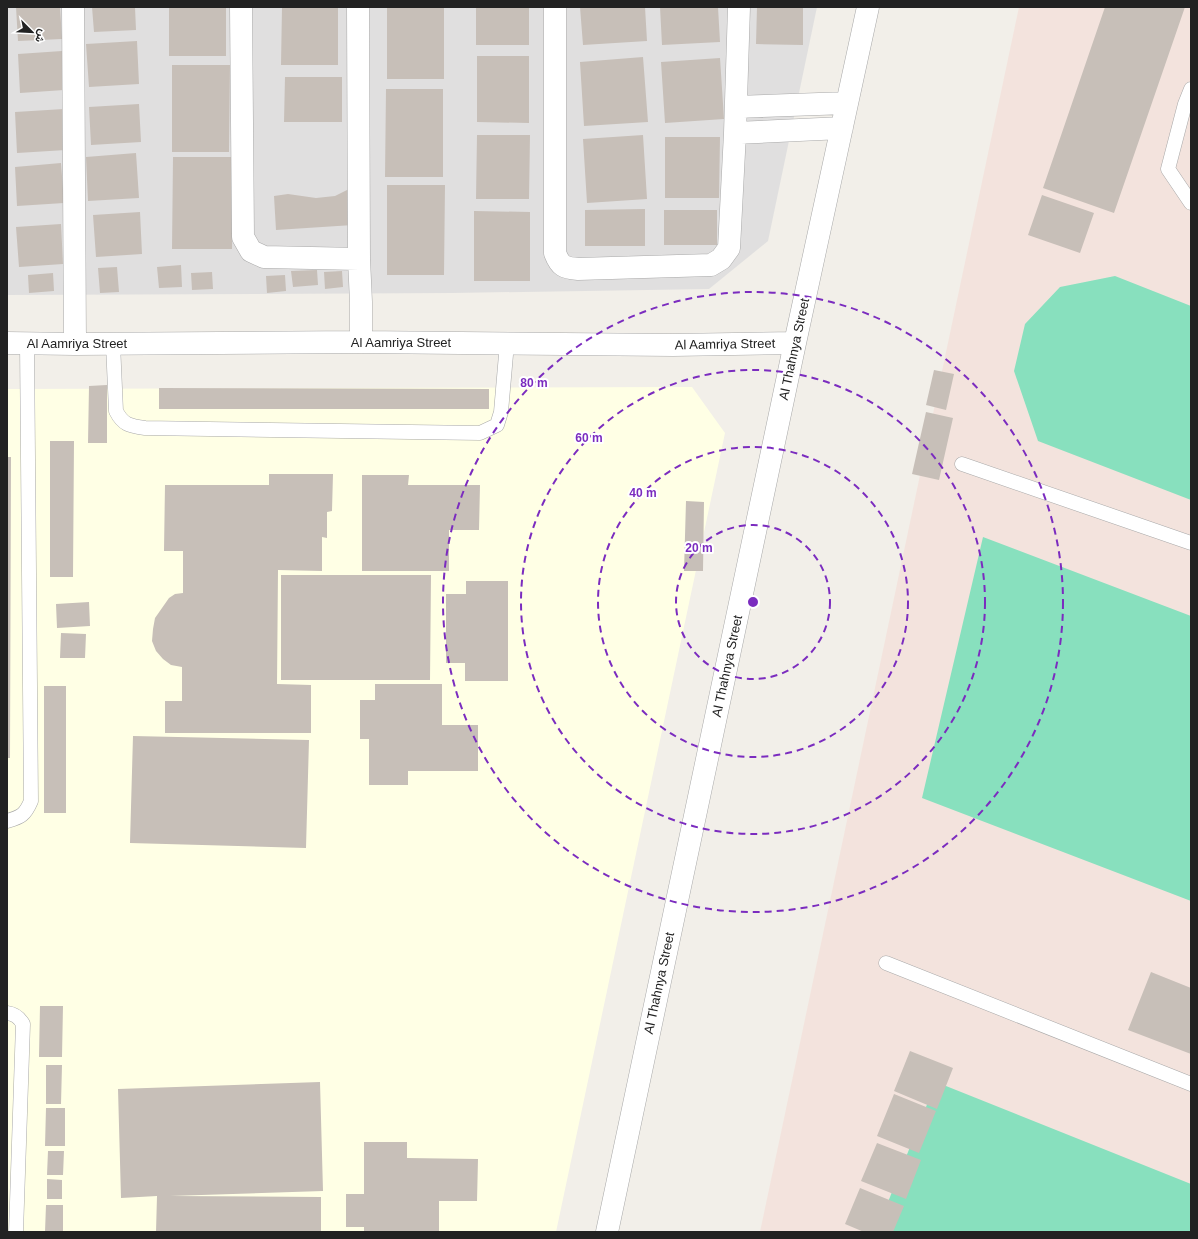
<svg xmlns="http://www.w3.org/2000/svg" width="1198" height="1239" viewBox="0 0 1198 1239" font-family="Helvetica,Vazirmatn,sans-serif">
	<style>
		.residential { fill: #e0dfdf }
		.education { fill: #ffffe5 }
		.military { fill: #f3e3dd }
		.pitch { fill: #88e0be }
		.building { fill: #c7bfb8 }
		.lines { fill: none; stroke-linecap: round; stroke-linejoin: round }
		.lane-casing { stroke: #a9a9a9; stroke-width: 15 }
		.street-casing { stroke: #a9a9a9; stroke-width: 23 }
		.lane { stroke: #fff; stroke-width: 14 }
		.street { stroke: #fff; stroke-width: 22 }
		.ring { fill: none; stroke: #7b2cbf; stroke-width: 2; stroke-dasharray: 7 5 }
		.labels { text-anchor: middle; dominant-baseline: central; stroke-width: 4; stroke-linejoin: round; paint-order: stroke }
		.street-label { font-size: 13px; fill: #222; stroke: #fff }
		.centre { fill: #7b2cbf; stroke: #fff; stroke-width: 2 }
		.ring-label { font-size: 12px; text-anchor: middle; font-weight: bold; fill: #7b2cbf; stroke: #fff; stroke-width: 4; stroke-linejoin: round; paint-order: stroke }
	</style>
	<rect width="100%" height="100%" fill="#f2efe9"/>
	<path class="residential" d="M7 7H817L768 241 709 289 452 293 7 295Z"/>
	<path class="education" d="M692 387 725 433 556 1232H7V389Z"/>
	<path class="military" d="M1019 7H1191V1232H760Z"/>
	<path class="pitch" d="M1115 276 1191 306V500L1038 441 1014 371 1025 324 1060 287Z
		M983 537 1191 616V901L922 798Z
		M936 1082 1191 1184V1232H876Z"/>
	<path class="building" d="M16 7H60L62 39 18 41Z
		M92 7H135L136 30 94 32Z
		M169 7H226V56H169Z
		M282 7H338V65H281Z
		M387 7H444V79H387Z
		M476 7H529V45H476Z
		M580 7H645L647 41 583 45Z
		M660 7H718L720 42 662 45Z
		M757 7H803V45L756 44Z
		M1105 7H1185L1114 213 1043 188Z
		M137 41 139 84 89 87 86 44Z
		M62 51 64 90 20 93 18 54Z
		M477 56H529V123L477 122Z
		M643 57 648 122 584 126 580 62Z
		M720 58 724 119 665 123 661 62Z
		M172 65H230L229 152H172Z
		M285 77H342V122H284Z
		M386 89H443V177H385Z
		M139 104 141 142 91 145 89 107Z
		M64 109 66 150 17 153 15 112Z
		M477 135H530L529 199H476Z
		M643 135 647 199 587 203 583 139Z
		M665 137H720L719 198H665Z
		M136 153 139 198 88 201 86 157Z
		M173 157H233L232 249H172Z
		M61 163 64 203 17 206 15 167Z
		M387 185H445L444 275H387Z
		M351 188 353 225 276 230 274 196 288 194 316 198 335 196Z
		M1042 195 1094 213 1080 253 1028 235Z
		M645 209V246H585V210Z
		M664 210H717V245H664Z
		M474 211 530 212V281H474Z
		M140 212 142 254 96 257 93 215Z
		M61 224 63 264 19 267 16 227Z
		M181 265 182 287 159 288 157 267Z
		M117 267 119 292 100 293 98 268Z
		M317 270 318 285 293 287 291 271Z
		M342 271 343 287 325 289 324 272Z
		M212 272 213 289 192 290 191 273Z
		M53 273 54 291 29 293 28 275Z
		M285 275 286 291 267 293 266 276Z
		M934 370 954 374 946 410 926 405Z
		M107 385V443H88L89 386Z
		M159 388 489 389V409H159Z
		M926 412 953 418 939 480 912 474Z
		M50 441H74L73 577H50Z
		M7 457H11L10 758H7Z
		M269 474H333L332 511 327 512V538L322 537V571L278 570 277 684 311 685V733H165V701H182V667L171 665 163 659 156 651 152 641 153 629 155 618 169 598 175 594 183 593V551H164L165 485H269Z
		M362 475H409L408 485H480L479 530H449V571H362Z
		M686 501 704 502 703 571H684Z
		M281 575H431L430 680H281Z
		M466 581H508V681H465V663H446V594H466Z
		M89 602 90 626 57 628 56 604Z
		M61 633 86 634 85 658H60Z
		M375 684H442V725H478V771H408V785H369V739H360V700H375Z
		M44 686H66V813H44Z
		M133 736 309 740 306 848 130 843Z
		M1151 972 1191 988V1054L1128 1030Z
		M40 1006H63L62 1057H39Z
		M910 1051 953 1068 937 1109 894 1091Z
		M46 1065H62L61 1104H46Z
		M320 1082 323 1191 170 1196 321 1197V1232H156L157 1196 121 1198 118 1089Z
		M894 1094 936 1111 919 1153 877 1136Z
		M46 1108H65V1146H45Z
		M364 1142H407V1158L478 1159 477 1201H439V1232H364V1227H346V1194H364Z
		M877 1143 921 1160 906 1199 861 1181Z
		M48 1151H64L63 1175H47Z
		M47 1179 62 1180V1199H47Z
		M860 1188 904 1206 893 1232H864L845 1224Z
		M46 1205H63V1232H45Z"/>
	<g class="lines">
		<g class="lane-casing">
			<path id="lane" d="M1191 89 1185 104 1168 169 1191 203
				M113 344 116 411C123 425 130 426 145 428L480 433 497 425 501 412 507 343
				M962 464 1191 543
				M7 821C21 817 25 815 31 801L27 343
				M886 963 1191 1084
				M7 1013C15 1014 19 1017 23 1024L16 1232"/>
		</g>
		<g class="street-casing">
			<path id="street" d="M73 7 75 344
				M241 7 243 237 251 251 264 257 359 259
				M358 7 359 259 361 302V342
				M555 7V253C560 266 564 268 578 269L711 265 721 259 729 248 735 133 739 7
				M736 107 847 103
				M735 133 842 128
				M7 343 75 344 361 342 673 345 795 343
				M607 1232 795 343 868 7"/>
		</g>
		<use href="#lane" class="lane"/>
		<use href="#street" class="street"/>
	</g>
	<g class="ring">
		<circle cx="753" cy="602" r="77"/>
		<circle cx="753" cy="602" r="155"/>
		<circle cx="753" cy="602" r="232"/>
		<circle cx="753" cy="602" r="310"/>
	</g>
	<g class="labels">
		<g class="street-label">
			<text x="401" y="342">Al Aamriya Street</text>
			<text x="77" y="343">Al Aamriya Street</text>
			<text transform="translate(725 344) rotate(-1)">Al Aamriya Street</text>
			<text transform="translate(794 349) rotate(-78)">Al Thahnya Street</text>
			<text transform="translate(727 666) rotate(-78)">Al Thahnya Street</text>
			<text transform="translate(659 983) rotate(-78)">Al Thahnya Street</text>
		</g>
	</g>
	<circle cx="753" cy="602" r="6" class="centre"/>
	<g class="ring-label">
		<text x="534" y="387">80 m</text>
		<text x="589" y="442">60 m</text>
		<text x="643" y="497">40 m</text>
		<text x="699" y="552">20 m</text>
	</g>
	<rect width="1198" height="1239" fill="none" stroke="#222222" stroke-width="16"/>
	<g transform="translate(32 32) rotate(114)" stroke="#ffffff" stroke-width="3" paint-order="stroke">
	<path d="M0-3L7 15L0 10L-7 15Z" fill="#222222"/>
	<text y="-6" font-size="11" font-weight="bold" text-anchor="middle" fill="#222222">ش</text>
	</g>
</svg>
